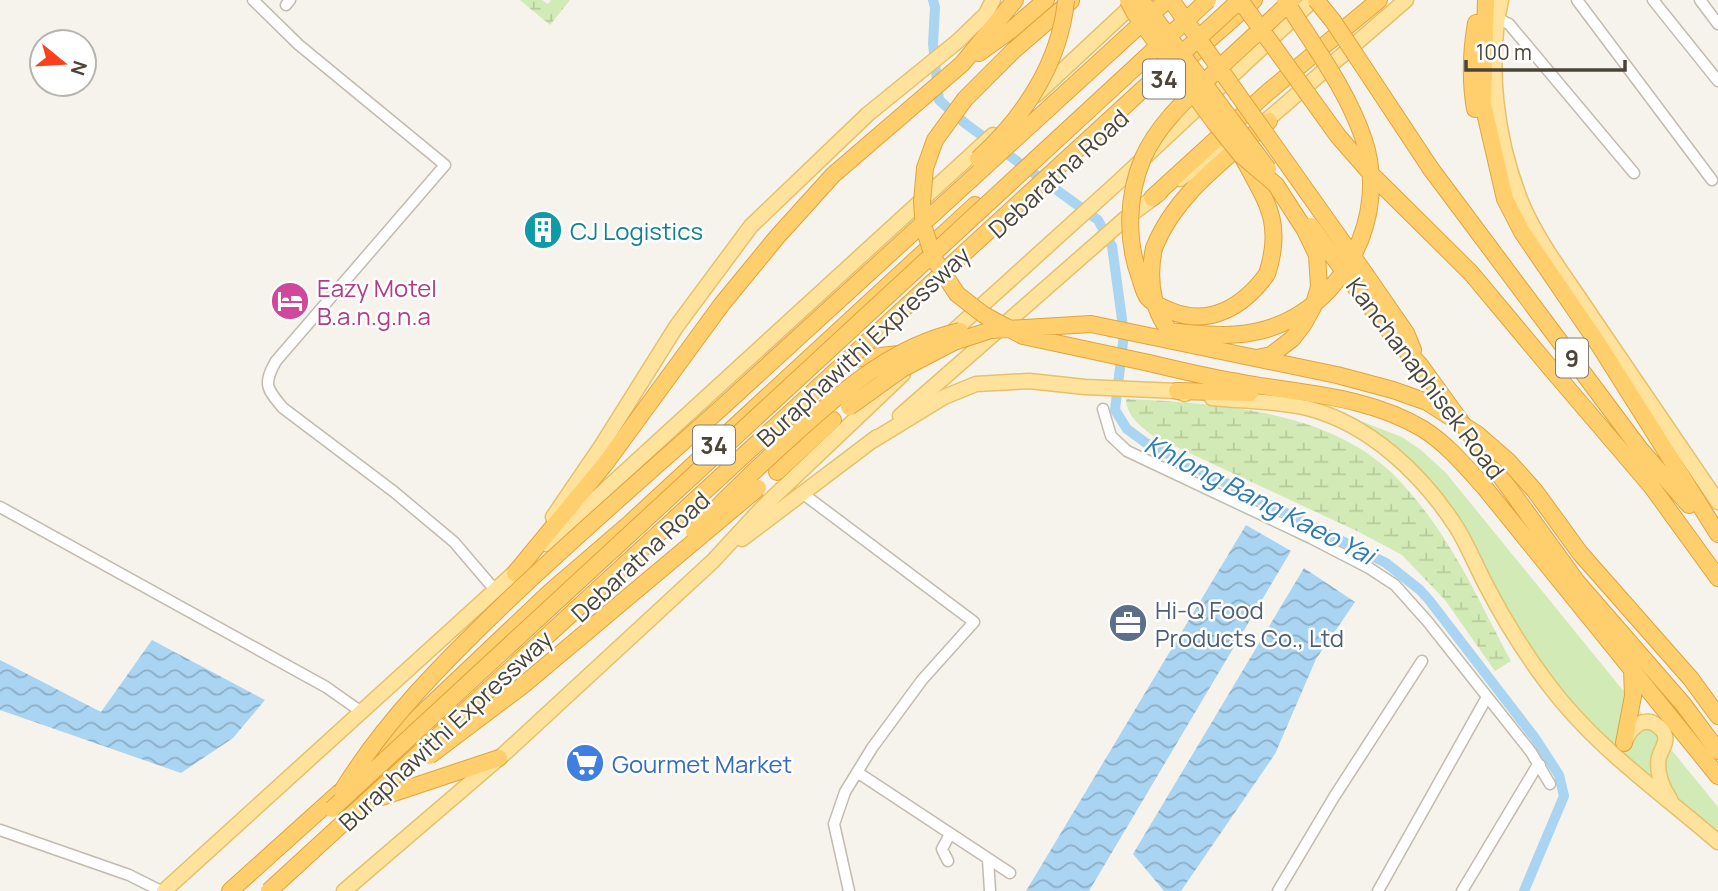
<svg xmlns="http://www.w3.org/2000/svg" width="1718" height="891" viewBox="0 0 1718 891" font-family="Manrope,sans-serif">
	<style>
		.green { fill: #d2eab5 }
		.wetland { fill: url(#wetland-marsh) }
		.water { fill: url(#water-waves) }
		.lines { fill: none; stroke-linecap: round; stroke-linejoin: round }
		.canal { stroke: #a9d4f2; stroke-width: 10 }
		.minor-casing { stroke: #c2bbae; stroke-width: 13 }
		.major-casing { stroke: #e6c16a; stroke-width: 17 }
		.highway-casing { stroke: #e0a43c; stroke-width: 18 }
		.minor { stroke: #fff; stroke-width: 10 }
		.major { stroke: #ffe39c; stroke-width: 14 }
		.highway { stroke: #ffcf6e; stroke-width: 16 }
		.highway-bridge-casing { stroke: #e0a43c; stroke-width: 18; stroke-linecap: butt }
		.highway-bridge { stroke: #ffcf6e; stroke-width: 16 }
		.labels { text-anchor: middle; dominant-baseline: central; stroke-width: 5; stroke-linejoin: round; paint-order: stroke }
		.shield { fill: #fff; stroke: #817c74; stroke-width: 2 }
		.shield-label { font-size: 23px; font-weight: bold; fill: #4b4439 }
		.street-label { font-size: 24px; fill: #4b4439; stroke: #fff }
		.culture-label { font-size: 24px; fill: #0d838f; stroke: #fff; text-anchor: start }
		.hotel-label { font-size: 24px; fill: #b23c85; stroke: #fff; text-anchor: start }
		.service-label { font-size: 24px; fill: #4e5e75; stroke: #fff; text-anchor: start }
		.shop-label { font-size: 24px; fill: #366cbe; stroke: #fff; text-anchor: start }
		.water-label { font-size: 26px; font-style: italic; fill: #2e7ab2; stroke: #fff }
	</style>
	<defs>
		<pattern id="wetland-marsh" width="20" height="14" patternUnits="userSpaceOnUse" patternTransform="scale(1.75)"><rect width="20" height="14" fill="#d2eab5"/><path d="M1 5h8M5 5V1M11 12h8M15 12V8" fill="none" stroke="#b6ca9c"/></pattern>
		<pattern id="water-waves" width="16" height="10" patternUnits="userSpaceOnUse" patternTransform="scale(1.75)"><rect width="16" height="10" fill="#a9d4f2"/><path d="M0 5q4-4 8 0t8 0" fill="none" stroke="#8caec5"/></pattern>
	</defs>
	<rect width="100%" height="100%" fill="#f6f3ec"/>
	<path class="green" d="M1343 417H1350L1402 437 1421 450 1446 473 1718 807V848L1560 707 1442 514 1398 463Z"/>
	<path class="wetland" d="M520 0H542L548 4 551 0H570L550 25Z
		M1126 399C1214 403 1325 409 1392 473 1412 493 1430 516 1445 540 1470 578 1489 621 1511 661L1495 671 1445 600 1402 555 1359 532 1153 436C1140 425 1127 417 1126 399Z"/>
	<path class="water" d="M1246 525 1291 551 1089 891H1026Z
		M1304 568 1355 602 1316 659 1275 754 1181 891H1164L1133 854Z
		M152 640 265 700 233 738 181 773 0 710V660L101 712Z"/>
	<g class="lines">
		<path class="canal" d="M933 0 935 7 933 44 939 100 966 124 1098 220 1112 246 1124 334 1115 410 1127 429 1146 443 1386 563 1420 590 1429 600 1535 738 1559 775 1564 796 1524 891"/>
		<g class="minor-casing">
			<path id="minor" d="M253 0 299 45 445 165 276 361C263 384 266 388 283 408L393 491 454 542 495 590
				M1577 0 1712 180
				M1653 0 1718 81
				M1700 0 1718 24
				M286 5 290 0
				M1497 18 1509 24 1634 173
				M1103 409 1111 436 1127 451 1311 538 1369 568 1395 585 1428 622 1531 752 1550 784
				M802 493 974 622 922 680 872 748 845 792 834 824 849 891
				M0 507 326 687 360 711
				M857 772 1010 873
				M0 830 129 875 161 891
				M988 859 990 891
				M948 861 942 849 950 834
				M1278 891 1334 797 1422 661
				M1378 891 1487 697
				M1462 891 1537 766 1540 765"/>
		</g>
		<g class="major-casing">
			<path id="major" d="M1501 0C1487 65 1496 137 1520 199 1535 238 1569 282 1592 317 1634 378 1676 440 1718 502
				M1036 95 1138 0
				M1259 127 1406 0
				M1180 179 1233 144
				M948 336 1116 184 1313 0
				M1212 398C1242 401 1278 401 1307 408 1370 424 1423 475 1457 528 1468 546 1476 566 1486 585 1504 620 1524 652 1548 684 1595 747 1659 791 1718 842
				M900 416 1126 218 1160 193
				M872 441 944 397 976 384 1029 381 1085 387 1177 391 1185 394
				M553 517 602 445 676 327 751 226 868 114 958 41 986 14 993 0
				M742 539 877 437
				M546 544 993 135
				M1625 741C1631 727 1645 714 1659 727 1661 729 1665 732 1665 736 1667 743 1661 750 1659 757 1656 772 1662 787 1670 799
				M164 891 523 565
				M344 891 505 753 713 561 762 508 903 374"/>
		</g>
		<g class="highway-casing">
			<path id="highway" d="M1486 0 1483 104 1505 199 1522 232 1599 345 1718 534
				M979 53 1011 30 1046 0
				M1193 54 1254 0
				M965 99 1013 51 1071 1
				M1475 109C1470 80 1471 52 1476 23
				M1242 156C1266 201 1284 222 1267 274
				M1431 169 1640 449 1689 505
				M1152 198 1268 92 1379 0
				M1154 248C1175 194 1227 158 1269 121
				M1368 278 1406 333 1413 350
				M1361 295 1397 341 1420 365 1577 582 1683 704 1718 751
				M853 359 899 354
				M1149 363C1178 370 1208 377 1238 382 1300 394 1367 395 1423 429 1447 444 1466 467 1485 488L1718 776
				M1552 370 1652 487 1718 578
				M1177 391 1250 393
				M777 472 833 420
				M515 573 605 464 722 304 777 237 833 175 962 64 1015 0
				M1691 679 1718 716
				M1624 743 1633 696 1632 669
				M356 776 550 592 629 524 975 205
				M382 797 499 758
				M230 891 340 792"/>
		</g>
		<use href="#minor" class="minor"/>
		<use href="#major" class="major"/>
		<use href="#highway" class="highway"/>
		<g class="highway-bridge-casing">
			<path id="highway-bridge" d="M1128 0 1134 12 1215 123 1241 155 1276 185 1305 230 1317 255 1319 287 1313 307 1303 325 1292 339 1271 355 1257 358
				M1141 0 1268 169
				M1171 0 1368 278
				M1240 0 1338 136 1373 176 1471 273 1552 370
				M1316 0 1333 21 1431 169
				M965 99 935 140 925 168 922 202 924 228 934 259 957 294 984 315 1023 336 1149 363
				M978 159C1024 117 1060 63 1066 0
				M1311 226 1361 295
				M1154 248C1147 282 1152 321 1183 343
				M1267 274C1244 306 1210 327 1171 311 1164 308 1153 304 1148 298 1144 293 1142 284 1140 278 1126 240 1127 196 1143 158 1159 122 1190 96 1218 69 1243 46 1268 23 1292 0
				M1167 331C1201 334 1233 339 1267 329 1345 305 1389 215 1364 140 1347 89 1313 45 1285 0
				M849 407 902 369 954 342 991 330 1091 324 1337 375 1393 390 1427 402 1477 434 1508 461 1535 491 1580 553 1691 679
				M694 532C727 496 762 463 798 431 847 387 894 346 960 331
				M429 756 522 686 758 488
				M342 791C385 721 443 663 502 606 573 538 647 474 720 409L1167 0
				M332 809 1208 0
				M269 891 1240 0"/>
		</g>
		<use href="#highway-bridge" class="highway-bridge"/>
	</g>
	<defs>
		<g id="building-disc" transform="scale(2.0125)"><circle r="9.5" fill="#0f9aa8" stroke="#fff"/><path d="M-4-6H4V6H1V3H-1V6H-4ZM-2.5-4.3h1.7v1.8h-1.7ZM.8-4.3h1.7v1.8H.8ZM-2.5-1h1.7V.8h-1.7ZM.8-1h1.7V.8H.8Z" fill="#fff"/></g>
		<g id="hotel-disc" transform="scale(2.0125)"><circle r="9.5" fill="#d1479c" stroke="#fff"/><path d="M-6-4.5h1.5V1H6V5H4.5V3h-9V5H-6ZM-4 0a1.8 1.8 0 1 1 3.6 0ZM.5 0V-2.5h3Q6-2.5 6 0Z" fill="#fff"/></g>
		<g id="office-disc" transform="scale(2.0125)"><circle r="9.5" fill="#5c6f8a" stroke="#fff"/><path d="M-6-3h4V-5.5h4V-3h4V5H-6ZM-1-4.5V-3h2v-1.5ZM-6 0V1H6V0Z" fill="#fff"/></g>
		<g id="supermarket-disc" transform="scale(2.0125)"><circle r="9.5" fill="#3f7fe0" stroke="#fff"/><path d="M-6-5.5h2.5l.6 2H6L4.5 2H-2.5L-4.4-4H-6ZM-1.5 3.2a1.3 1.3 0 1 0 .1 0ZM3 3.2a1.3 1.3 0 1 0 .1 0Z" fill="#fff"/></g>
	</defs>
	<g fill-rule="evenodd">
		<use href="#building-disc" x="543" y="230"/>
		<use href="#hotel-disc" x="290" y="301"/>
		<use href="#office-disc" x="1128" y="623"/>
		<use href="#supermarket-disc" x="585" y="763"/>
	</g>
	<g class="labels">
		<g class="shield">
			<rect x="1143" y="59.5" width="42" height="39" rx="5"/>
			<rect x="1556" y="338.5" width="32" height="39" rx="5"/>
			<rect x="693" y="425.5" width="42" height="39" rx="5"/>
		</g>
		<g class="shield-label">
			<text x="1164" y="79">34</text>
			<text x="1572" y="358">9</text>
			<text x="714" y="445">34</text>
		</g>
		<g class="street-label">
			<text transform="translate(1058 173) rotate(-42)">Debaratna Road</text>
			<text transform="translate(863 346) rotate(-43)">Buraphawithi Expressway</text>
			<text transform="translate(1426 378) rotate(53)">Kanchanaphisek Road</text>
			<text transform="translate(640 556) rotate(-43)">Debaratna Road</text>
			<text transform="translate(445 730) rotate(-43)">Buraphawithi Expressway</text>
		</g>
		<g class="culture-label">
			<text x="570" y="230">CJ Logistics</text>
		</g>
		<g class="hotel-label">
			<text x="317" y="287">Eazy Motel<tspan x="317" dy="28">B.a.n.g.n.a</tspan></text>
		</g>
		<g class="service-label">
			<text x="1155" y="609">Hi-Q Food<tspan x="1155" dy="28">Products Co., Ltd</tspan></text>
		</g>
		<g class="shop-label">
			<text x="612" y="763">Gourmet Market</text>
		</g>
		<g class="water-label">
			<text transform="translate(1260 499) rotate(27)">Khlong Bang Kaeo Yai</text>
		</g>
	</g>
	<g transform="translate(63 63) rotate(108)"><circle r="33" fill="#ffffff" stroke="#b7b4b0" stroke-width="2"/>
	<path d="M0-5L12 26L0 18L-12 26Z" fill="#fc3f1d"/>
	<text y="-10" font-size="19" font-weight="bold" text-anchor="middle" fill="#4b4439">N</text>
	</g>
	<path d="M1466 60v10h159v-10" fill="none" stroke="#4b4439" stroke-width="3.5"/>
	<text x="1476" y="60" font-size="21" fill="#4b4439" stroke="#ffffff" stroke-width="5" paint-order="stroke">100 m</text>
</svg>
